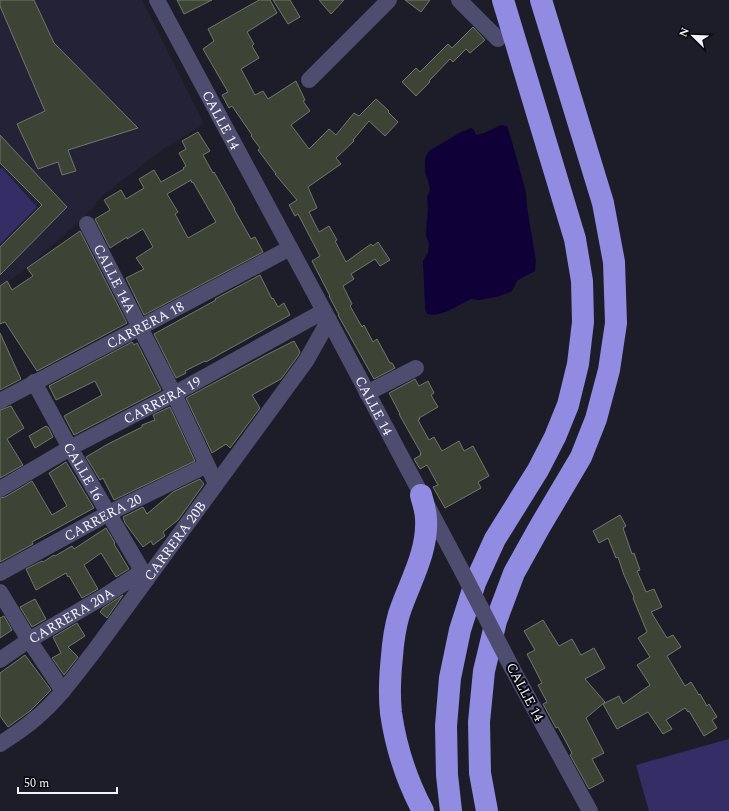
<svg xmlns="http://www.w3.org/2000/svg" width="729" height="811" viewBox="0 0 729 811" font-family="Spectral,serif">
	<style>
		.built { fill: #232236 }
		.green { fill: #342d66 }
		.water { fill: #0f0037 }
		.building { fill: #3e4435; stroke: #717867; fill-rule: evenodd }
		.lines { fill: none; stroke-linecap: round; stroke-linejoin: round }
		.minor { stroke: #4e4d6f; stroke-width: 16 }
		.highway { stroke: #918be2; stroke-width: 22 }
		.minor-bridge { stroke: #4e4d6f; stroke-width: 16 }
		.labels { text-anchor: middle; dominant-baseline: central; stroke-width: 4; stroke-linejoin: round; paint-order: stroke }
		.street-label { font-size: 14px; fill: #f3f3fd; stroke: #08080e }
	</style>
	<rect width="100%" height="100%" fill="#1d1d2a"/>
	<path class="built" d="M0 0H142L204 124 163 149 102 196 86 215 28 267 0 288Z"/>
	<path class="green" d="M2 168 37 207 0 244V169Z
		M729 739V811H649L636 765Z"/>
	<path class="water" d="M501 125 507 126 510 135 526 192 527 207 536 261 535 271 518 280 511 292 496 297 479 300 471 299 448 311 435 315 427 314 425 308 423 261 428 253 429 243 426 236V230L428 209 427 198 430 189 428 180 425 173V158L429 151 461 132 471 128 474 130 476 135 484 133Z"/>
	<path class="building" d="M0 0H34L54 43 138 128 68 150 76 171 62 175 58 162 38 169 17 124 45 111 0 6Z
		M177 0H212L184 14Z
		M259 0H270L277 13 247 32 254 44 252 46 259 58 241 69 255 95 263 91 268 99 296 81 305 100 303 101 310 111 291 125 309 149 329 129 336 135 354 113 359 116 376 99 389 111 388 112 398 122 385 136 369 121 353 140 354 141 336 158 341 164 308 187 317 208 309 212 319 232 329 226 337 240 335 241 346 262 371 244 373 246 378 242 390 260 380 266 375 259 351 274 354 279 343 286 352 304 350 306 362 327 364 325 373 342 377 339 390 363H392L395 368 374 379 338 315H339L329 296H330L312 261 320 256 298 214 295 216 289 205 297 200 275 174H276L258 150 260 148 251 136 252 135 232 106 229 108 222 95 228 92 203 49 214 41 208 29Z
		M273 0H290L300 17 288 24Z
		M319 0H344L331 14Z
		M405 0H430L421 12Z
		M473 27 485 40 470 53 466 49 453 62 450 59 429 81 430 82 416 96 402 82 416 68 420 72 448 44 452 48Z
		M198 132 210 151 203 155 213 173 214 172 235 209H234L251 239 255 237 263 252 144 315 126 278 144 269 136 258 153 247 143 229 127 239V237L110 248 95 219 110 210 104 200 121 190 126 199 144 188 139 179 154 170 161 182 184 169 183 168 186 166 179 153 186 149 182 141ZM191 180 192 183 193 182 216 222 188 238 175 214 178 212 167 194Z
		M0 135 67 207 0 275V247L42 205 0 163Z
		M80 231 127 323 37 371 5 322 0 324V286L7 281 12 290 33 276 27 268Z
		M260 275 272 299 273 298 278 307 284 303 290 315 220 354 206 362 205 361 185 371 186 373 176 378 154 334 216 300 215 299Z
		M0 333 21 379 0 390Z
		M294 341 300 352 298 356 281 379 252 395 260 408 230 448 226 444 212 453 186 398 268 354Z
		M132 342 134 345 137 343 161 390 74 435 64 416 102 395 95 381 56 400 49 386Z
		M415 379 419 386 428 381 434 393 431 395 438 407 419 418 420 419 418 420 429 440 434 437 442 451 459 441 464 451 473 446 489 476 478 482 481 488 445 508 433 487 438 485 427 465 420 469 414 459 421 455 420 454 421 453 399 414H400L389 393Z
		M11 406 24 428 7 439 23 465 0 478V410Z
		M170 407 195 461 114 500 103 478 100 480 86 457 108 444 142 427V425L155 420 153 415Z
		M46 426 47 427H48L53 437 35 448 29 436Z
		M66 462 94 508 32 542 33 544 0 562V498L5 497 32 481 52 515 67 506 49 473Z
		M200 479 204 484 178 520 163 532 165 536 153 545 151 541 143 547 125 523 123 517 143 507 147 514 173 492Z
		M620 515 626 526 623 528 632 554 634 553 640 570 637 571 646 592 654 589 662 607 651 612 667 638 673 635 681 647 667 656 685 686 691 682 699 695 700 694 707 706 709 704 717 717 712 720 717 728 704 736 689 711 688 712 685 708 666 720 672 729 663 734 648 712 617 729 603 704 619 696 623 704 650 685 637 665 650 657 638 638 647 632 633 598 634 597 624 575 618 557 616 558 608 538 599 543 593 531Z
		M106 528 115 543 114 544 129 569 116 577 101 553 84 565 98 589 82 598 69 576 68 577 66 573 36 590 26 569 42 561 43 562 54 555 55 556 72 546 74 549Z
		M123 595 107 618 100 612 103 608Z
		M35 599 46 619 32 627 20 607Z
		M4 616 12 630 0 638V618Z
		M543 620 559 646 572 639 581 655 594 648 605 668 585 679 605 702 586 718 604 753 592 759 604 781 589 789 570 755 572 753 558 727 556 728 543 704 547 702 538 685 542 683 527 654 535 650 524 631Z
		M77 623 85 636 68 647 78 657 64 675 52 658 61 653 53 637Z
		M25 655 51 690 30 711 8 727 0 716V673Z"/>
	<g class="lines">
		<g class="minor">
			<path id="s1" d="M157 0 324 311 462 571"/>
			<path d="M459 0 498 39"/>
			<path d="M309 80 389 0"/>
			<path id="s2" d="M87 224 174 394 216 484"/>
			<path id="s3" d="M34 382 70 448 147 579"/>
			<path d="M367 393 416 368"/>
			<path id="s4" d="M0 401 139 328 290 248"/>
			<path id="s5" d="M0 489 70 448 174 394 324 311"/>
			<path id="s6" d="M0 573 109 513 207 465"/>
			<path d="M0 592 29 640 63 691"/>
			<path id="s7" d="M0 660 29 640 103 597 143 571"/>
			<path d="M512 668 590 811"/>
			<path id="s8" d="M0 744C12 736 25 728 36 718 59 699 77 673 95 650L306 361 329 320"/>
		</g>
		<path class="highway" d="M421 495C423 503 426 511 426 519 428 553 409 583 399 614 395 628 393 642 392 656 390 675 389 695 391 713 396 748 407 781 423 811
			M451 811 447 775 446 726 450 678 460 630 475 583 495 539 538 470 555 437 568 405 578 364 583 322 582 281 575 239 503 0
			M487 811 480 773 479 722 484 671 496 621 514 573 539 528 581 457 596 419 609 370 616 323 614 262 603 203 541 0"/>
		<path class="minor-bridge" d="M462 571 512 668"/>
	</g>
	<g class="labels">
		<g class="street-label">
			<text stroke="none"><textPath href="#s1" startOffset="136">CALLE 14</textPath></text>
			<text stroke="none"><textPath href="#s2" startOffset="61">CALLE 14A</textPath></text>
			<text stroke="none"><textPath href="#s4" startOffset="164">CARRERA 18</textPath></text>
			<text stroke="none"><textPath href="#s5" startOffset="185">CARRERA 19</textPath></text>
			<text stroke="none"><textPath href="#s1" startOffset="460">CALLE 14</textPath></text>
			<text stroke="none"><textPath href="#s3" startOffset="102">CALLE 16</textPath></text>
			<text stroke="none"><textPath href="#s6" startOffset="117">CARRERA 20</textPath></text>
			<text stroke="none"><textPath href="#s8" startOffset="270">CARRERA 20B</textPath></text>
			<text stroke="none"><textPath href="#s7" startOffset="84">CARRERA 20A</textPath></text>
			<text transform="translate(525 692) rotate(62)">CALLE 14</text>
		</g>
	</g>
	<g transform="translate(693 36) rotate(293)" stroke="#08080e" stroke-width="3" paint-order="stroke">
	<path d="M0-3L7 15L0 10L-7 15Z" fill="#f3f3fd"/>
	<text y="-6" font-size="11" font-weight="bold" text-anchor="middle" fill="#f3f3fd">N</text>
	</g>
	<path d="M18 787v6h99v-6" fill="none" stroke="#f3f3fd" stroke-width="2"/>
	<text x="24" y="787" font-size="12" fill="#f3f3fd" stroke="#08080e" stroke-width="3" paint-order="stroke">50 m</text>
</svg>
